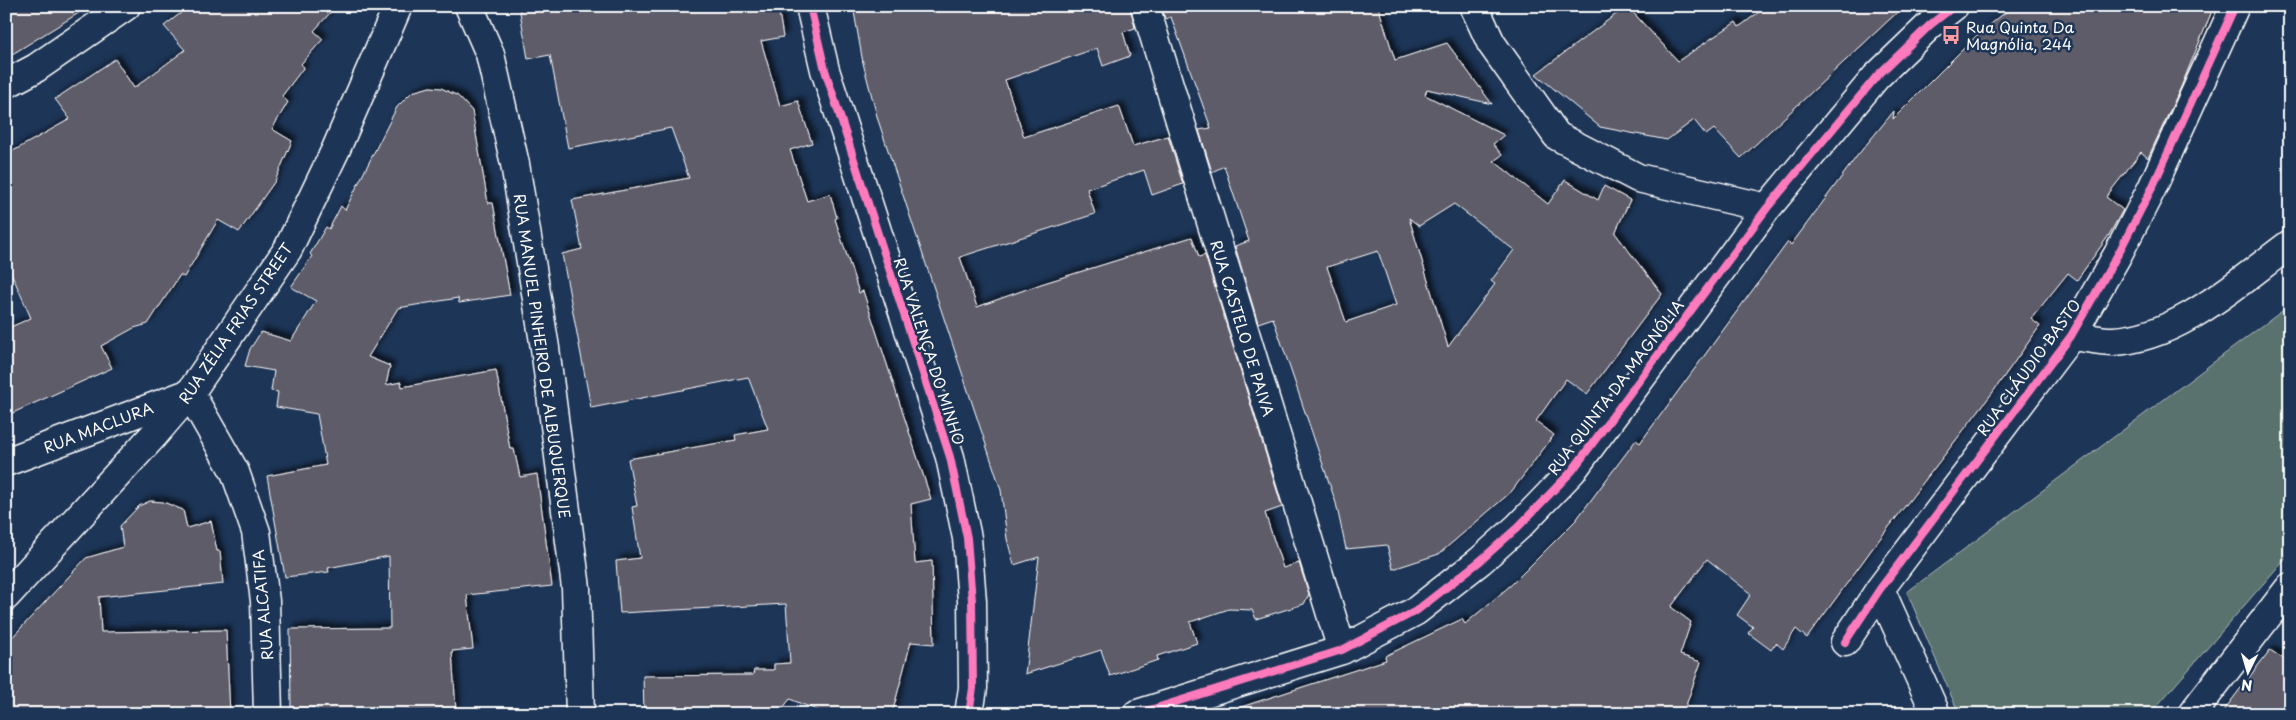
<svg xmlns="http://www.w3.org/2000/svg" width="2296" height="720" viewBox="0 0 2296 720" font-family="'Playpen Sans',sans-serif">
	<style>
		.green { fill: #5a726e; stroke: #acb8b6 }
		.building { fill: #5f5c6b; stroke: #fff; fill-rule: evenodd; filter: url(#shadow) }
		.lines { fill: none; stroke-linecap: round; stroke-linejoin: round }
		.minor-casing { stroke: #fff; stroke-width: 31 }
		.minor { stroke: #1d3557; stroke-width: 28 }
		.cycleway-casing { stroke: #1d3557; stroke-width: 11 }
		.cycleway { stroke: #fd7abc; stroke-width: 8 }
		.labels { text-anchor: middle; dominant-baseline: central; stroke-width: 5; stroke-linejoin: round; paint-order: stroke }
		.poi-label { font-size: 15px; fill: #fff; stroke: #1d3557; text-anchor: start }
		.street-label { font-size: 15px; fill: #fff; stroke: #1d3557 }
	</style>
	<defs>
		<filter id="shadow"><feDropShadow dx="4.5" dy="-4.5" stdDeviation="2.5" flood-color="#0009"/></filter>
	</defs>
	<rect width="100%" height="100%" fill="#1d3557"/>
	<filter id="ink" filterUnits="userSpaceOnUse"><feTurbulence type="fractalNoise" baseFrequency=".02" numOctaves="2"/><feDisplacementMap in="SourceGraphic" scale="10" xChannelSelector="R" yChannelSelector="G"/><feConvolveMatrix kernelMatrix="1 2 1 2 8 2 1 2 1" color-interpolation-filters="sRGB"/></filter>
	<g filter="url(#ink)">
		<path class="green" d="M2290 305V553L2150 714H1959L1907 592Z"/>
		<path class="building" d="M6 6H90L6 58Z
			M190 6H336L314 31 323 39 301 64 304 67 282 96 288 102 272 129 292 141 275 181 239 232 218 220 184 277 180 275 148 324 134 328 101 346 112 368 6 416V329L31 318 6 261V155L70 119 55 99 115 59 134 88 185 50 164 26Z
			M519 6H778L783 37 761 41 780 106 798 101 812 143 790 150 807 201 830 194 837 218 835 219 859 293 863 291 931 499 911 504 915 563 932 561 934 644 911 642 892 714H826L790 699 778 714H752V710L644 713 643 676 753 675 754 670H774V664L790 663 788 631 786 604 620 613 616 561 640 558 632 507 637 506 628 459 736 440 735 435 768 429 748 377 591 408 562 254 582 249 572 200 689 178 671 128 568 148 550 55 528 59Z
			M853 6H1130L1135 28 1123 32 1130 56 1103 66 1097 48 1005 80 1024 137 1119 106 1133 146 1168 136 1183 184 1152 195 1144 170 1087 189 1095 214 960 257 977 307 1041 284 1192 237 1199 257 1205 255 1282 507 1265 513 1283 568 1299 563 1309 594 1304 604 1256 619 1252 610 1229 609 1190 622 1197 643 1157 656 1158 660 1110 676 1101 650 1025 674 1039 557 1014 565 1007 539 1001 490 878 120 863 63Z
			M1161 6H1378L1395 60 1447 43 1492 104 1427 89 1425 95 1504 135 1493 144 1502 155 1494 161 1548 204 1565 180 1598 200 1604 186 1630 200 1615 233 1662 294 1587 394 1566 379 1536 421 1554 435 1511 492 1439 554 1393 569 1387 545 1346 549 1336 503 1273 318 1258 323 1235 246 1249 241 1224 166 1212 172 1199 130 1211 128 1171 17 1165 19ZM1454 204 1514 250 1491 281 1495 284 1448 347 1409 218 1419 226ZM1378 251 1396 305 1346 322 1327 267Z
			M1627 6 1678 61 1736 22 1739 27 1767 6H1904L1741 158 1714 129 1706 135 1694 120 1667 140 1600 127 1536 74Z
			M2013 6H2214L2181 87 2148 158 2141 152 2106 197 2123 210 2109 235 2077 280 2068 273 2031 319 2040 326 1993 392 1872 549 1807 638 1796 629 1783 649 1776 643 1771 650 1748 633 1753 627 1737 615 1751 594 1707 559 1671 607 1691 622 1680 655 1701 662 1683 714H1239L1238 708 1386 660 1385 656 1462 619 1465 624 1511 585 1576 520 1636 440 1640 443 1788 242 1791 245 1857 156 1894 111 1893 119 1975 37Z
			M430 87 441 88 458 96 472 111 488 203H493L510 295 459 303 458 298 398 308 368 357 390 366 386 385 401 382 402 387 496 370 510 449H514L520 477 537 474 552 586 467 595 473 649 452 651 456 711 387 710V714H317V708L291 707 290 629 390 628 389 556 328 568 329 572 285 577 267 476 326 465 317 414 276 407 278 392 271 391 274 371 245 366 250 349 261 332 291 341 316 301 291 287 312 256 310 254 326 227 329 229 341 206 345 210 397 107 412 92Z
			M150 501 163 502 183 510 187 528 211 521 217 551H220L223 584 99 597 101 632 226 630 230 714H6V644L86 558 123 547 120 526 139 506Z
			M2270 650 2290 663V714H2221Z"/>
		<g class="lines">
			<g class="minor-casing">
				<path id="minor" d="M469 6 490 54 515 164 545 348 576 588 580 714
					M810 6 825 70 950 457 967 538 972 601 973 688 969 714
					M1145 6 1342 650
					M1474 6 1491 43 1557 136 1638 178 1767 208
					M6 84 36 68 126 6
					M2071 336C2084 337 2099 341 2113 341 2179 338 2238 282 2290 244
					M6 462 190 393 235 472 256 532 265 601 268 714
					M1880 589 1936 714
					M6 596 153 436 190 393 288 249 336 149 398 6
					M1845 642 1880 589 2071 336 2118 254 2152 188 2235 6
					M1137 714 1342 650 1416 611 1480 561 1518 527 1572 471 1767 208 1876 77 1930 25 1954 6
					M2192 714 2290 587"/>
			</g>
			<use href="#minor" class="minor"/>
			<g class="cycleway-casing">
				<path id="cycleway" d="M810 6 825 70 950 457 967 538 972 601 973 688 969 714
					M1845 642 1880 589 2071 336 2118 254 2152 188 2235 6
					M1137 714 1342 650 1416 611 1480 561 1518 527 1572 471 1767 208 1876 77 1930 25 1954 6"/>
			</g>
			<use href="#cycleway" class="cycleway"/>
		</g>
	</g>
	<defs>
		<g id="bus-bare" transform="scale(1.5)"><path d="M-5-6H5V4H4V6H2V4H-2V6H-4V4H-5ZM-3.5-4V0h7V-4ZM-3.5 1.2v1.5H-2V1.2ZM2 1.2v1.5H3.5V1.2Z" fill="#ff9aa2" stroke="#1d3557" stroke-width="2.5" paint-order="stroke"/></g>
	</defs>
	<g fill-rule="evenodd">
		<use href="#bus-bare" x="1951" y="35"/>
	</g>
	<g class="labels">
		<g class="poi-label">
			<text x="1966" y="26">Rua Quinta Da<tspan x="1966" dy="17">Magnólia, 244</tspan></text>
		</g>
		<g class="street-label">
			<text transform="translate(235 323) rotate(-56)">RUA ZÉLIA FRIAS STREET</text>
			<text transform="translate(1243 328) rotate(73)">RUA CASTELO DE PAIVA</text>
			<text transform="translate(930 351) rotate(72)">RUA VALENÇA DO MINHO</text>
			<text transform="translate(543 356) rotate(82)">RUA MANUEL PINHEIRO DE ALBUQUERQUE</text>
			<text transform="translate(2028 367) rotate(-54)">RUA CLÁUDIO BASTO</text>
			<text transform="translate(1615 387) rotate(-53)">RUA QUINTA DA MAGNÓLIA</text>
			<text transform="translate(98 427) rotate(-21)">RUA MACLURA</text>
			<text transform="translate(262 605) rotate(-95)">RUA ALCATIFA</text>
		</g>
	</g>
	<rect width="2296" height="720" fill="none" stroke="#1d3557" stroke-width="25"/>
	<rect x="12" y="12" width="2271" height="695" fill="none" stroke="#fff" stroke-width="2" filter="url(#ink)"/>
	<g transform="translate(2248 672) rotate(185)" stroke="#1d3557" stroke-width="4" paint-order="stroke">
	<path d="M0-4L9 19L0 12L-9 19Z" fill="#ffffff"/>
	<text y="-8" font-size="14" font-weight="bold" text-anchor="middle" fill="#ffffff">N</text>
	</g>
</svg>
